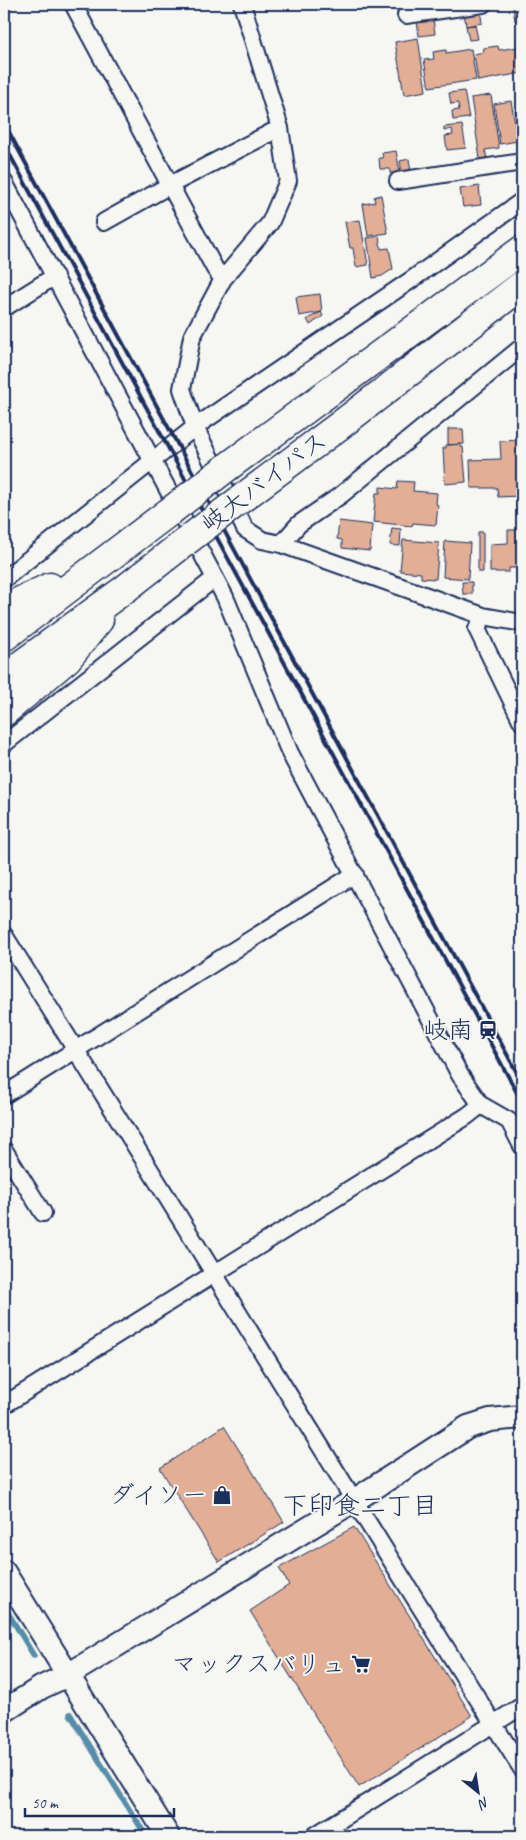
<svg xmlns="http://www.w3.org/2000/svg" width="526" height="1840" viewBox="0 0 526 1840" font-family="Caveat,'Klee One',sans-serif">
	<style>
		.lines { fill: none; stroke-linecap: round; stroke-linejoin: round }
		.stream { stroke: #568da9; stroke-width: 5.5 }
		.building { fill: #e2ae95; stroke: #1b2f5e }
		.street-casing { stroke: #1b2f5e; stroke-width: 20 }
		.secondary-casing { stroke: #1b2f5e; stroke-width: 26 }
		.highway-casing { stroke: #1b2f5e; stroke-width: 31 }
		.street { stroke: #f6f6f2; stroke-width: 16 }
		.secondary { stroke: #f6f6f2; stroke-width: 22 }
		.highway { stroke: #f6f6f2; stroke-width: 28 }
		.rail { stroke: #1b2f5e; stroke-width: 4 }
		.highway-bridge-casing { stroke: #1b2f5e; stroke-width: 31; stroke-linecap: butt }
		.highway-bridge { stroke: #f6f6f2; stroke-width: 28 }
		.labels { text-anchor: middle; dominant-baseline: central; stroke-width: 4; stroke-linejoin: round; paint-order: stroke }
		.street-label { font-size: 25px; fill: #1b2f5e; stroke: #f6f6f2 }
		.poi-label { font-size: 25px; fill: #1b2f5e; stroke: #f6f6f2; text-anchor: end }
		.neighbourhood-label { font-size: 26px; fill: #1b2f5e; stroke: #f6f6f2 }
	</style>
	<rect width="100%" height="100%" fill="#f6f6f2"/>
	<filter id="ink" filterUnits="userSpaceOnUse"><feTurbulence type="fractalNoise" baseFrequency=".02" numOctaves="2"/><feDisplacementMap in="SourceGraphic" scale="10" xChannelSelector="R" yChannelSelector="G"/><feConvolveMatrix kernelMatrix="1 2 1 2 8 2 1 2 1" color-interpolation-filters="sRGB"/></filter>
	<g filter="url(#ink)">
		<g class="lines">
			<path class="stream" d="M4 1606 34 1656
				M70 1714 146 1836"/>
		</g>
		<path class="building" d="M520 6 522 20 515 21 513 7Z
			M480 9 482 23 466 26 464 12Z
			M433 18 435 34 419 36 417 21Z
			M475 25 478 39 469 40 466 26Z
			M522 37V71L517 38Z
			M418 38 426 91 404 95 395 42Z
			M498 46 499 50 518 47 522 73 478 81 474 54 484 52 483 48Z
			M471 49 476 80 429 87 424 60 434 59 433 52 446 50V53Z
			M464 91 469 118 453 120 452 111 459 110 458 103 451 104 449 93Z
			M491 95 499 148 485 150 487 158 480 159 471 98Z
			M511 101 518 141 500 144 494 104Z
			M522 107V139H519L515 109Z
			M462 125 466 148 447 150 445 136 453 135 452 129 444 131V127Z
			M396 151 400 172 391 174 390 169H380L379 158H383L382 153Z
			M409 159 411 172 402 173 400 161Z
			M479 186 481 205 463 207 460 189Z
			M381 195 388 233 368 236 363 204 375 202 374 197Z
			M360 220 368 265 356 267 353 248H350L345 222Z
			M379 236 381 249 389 248 393 269 382 276 373 278 367 238Z
			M320 294 322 312 299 316 296 297Z
			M321 312 323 316 310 325 307 319Z
			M448 429H463L464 444 448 445Z
			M519 440 520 496 498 497 497 488H471L470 460 501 459 500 441Z
			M461 444V447H463L466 482 445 484 443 448H446V445Z
			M398 481 414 482 413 491 437 493 436 504 438 505 436 525 413 523 412 526 373 522 376 493H380V487L397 489Z
			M339 521 372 525 370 551 342 548V540L337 539Z
			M392 528 401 529 400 546 390 545Z
			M508 530H522V568H509V572H490V544L508 543Z
			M478 532H483V572H478Z
			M403 540 439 543 436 579 421 578V573L400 571Z
			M445 541 470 543 468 579 443 577Z
			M462 582H472V594H463Z
			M224 1426 284 1522 219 1562 160 1468Z
			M354 1527 472 1716 359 1787 250 1611 289 1585 279 1568Z"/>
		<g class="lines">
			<g class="street-casing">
				<path id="street" d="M73 4 215 269 223 279
					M242 4 280 128 288 181 270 223 223 279 192 337 182 389 195 427 245 529 262 540 281 544 483 616 522 623
					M406 15 483 4
					M398 181 522 162
					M4 182 225 597 290 753 460 1075 481 1105 509 1121 522 1146
					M104 222 170 185 280 128
					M4 308 55 276
					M281 544 299 524 341 495 522 347
					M4 579 195 427 411 280 522 201
					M483 616 477 629 522 722
					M4 744 215 578
					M4 935C178 1212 347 1493 522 1769
					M4 1095 355 874
					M4 1150 43 1213
					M4 1405 467 1116 481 1105
					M314 1836 522 1706"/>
			</g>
			<g class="secondary-casing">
				<path id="secondary" d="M4 1572 168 1836
					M4 1711 42 1687 68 1675 355 1500 468 1427 490 1420 522 1417"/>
			</g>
			<g class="highway-casing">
				<path id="highway" d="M230 465 522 250
					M245 496 339 426 522 285
					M4 609 50 587
					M4 637 169 512
					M4 677 125 589 185 542
					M4 712 67 659 99 620"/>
			</g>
			<use href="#street" class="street"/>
			<use href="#secondary" class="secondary"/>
			<use href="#highway" class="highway"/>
			<path class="rail" d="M4 123 522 1082
				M4 144 522 1102"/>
			<g class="highway-bridge-casing">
				<path id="highway-bridge" d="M169 512 230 465
					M185 542 245 496"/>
			</g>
			<use href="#highway-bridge" class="highway-bridge"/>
		</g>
	</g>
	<defs>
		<g id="station-bare" transform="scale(1.5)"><path d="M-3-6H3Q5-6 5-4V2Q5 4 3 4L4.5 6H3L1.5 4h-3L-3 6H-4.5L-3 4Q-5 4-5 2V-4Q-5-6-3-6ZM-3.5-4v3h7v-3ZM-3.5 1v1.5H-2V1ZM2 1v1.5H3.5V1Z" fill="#1b2f5e" stroke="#f6f6f2" stroke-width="2.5" paint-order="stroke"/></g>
		<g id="shop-bare" transform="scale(1.5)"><path d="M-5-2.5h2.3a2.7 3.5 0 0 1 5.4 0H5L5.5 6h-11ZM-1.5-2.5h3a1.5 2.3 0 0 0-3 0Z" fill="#1b2f5e" stroke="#f6f6f2" stroke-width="2.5" paint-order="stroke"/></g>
		<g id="supermarket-bare" transform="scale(1.5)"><path d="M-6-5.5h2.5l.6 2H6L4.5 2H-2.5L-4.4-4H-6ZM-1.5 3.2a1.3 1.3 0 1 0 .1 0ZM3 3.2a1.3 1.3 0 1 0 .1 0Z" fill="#1b2f5e" stroke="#f6f6f2" stroke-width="2.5" paint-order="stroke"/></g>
	</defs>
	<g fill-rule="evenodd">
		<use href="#station-bare" x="488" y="1030"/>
		<use href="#shop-bare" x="222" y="1495"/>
		<use href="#supermarket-bare" x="361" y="1664"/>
	</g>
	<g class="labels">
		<g class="street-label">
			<text transform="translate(264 482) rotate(-37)">岐大バイパス</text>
		</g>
		<g class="poi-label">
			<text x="473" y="1030">岐南</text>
			<text x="207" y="1495">ダイソー</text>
			<text x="346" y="1664">マックスバリュ</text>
		</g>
		<g class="neighbourhood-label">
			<text x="360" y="1505">下印食二丁目</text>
		</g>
	</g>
	<rect width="526" height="1840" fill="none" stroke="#f6f6f2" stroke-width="20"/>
	<rect x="10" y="10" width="506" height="1820" fill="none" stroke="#1b2f5e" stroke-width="2" filter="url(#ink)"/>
	<g transform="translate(478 1792) rotate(150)" stroke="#f6f6f2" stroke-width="4" paint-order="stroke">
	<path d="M0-4L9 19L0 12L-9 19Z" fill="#1b2f5e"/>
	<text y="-8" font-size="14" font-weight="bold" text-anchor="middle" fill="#1b2f5e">N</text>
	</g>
	<path d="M25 1808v8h149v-8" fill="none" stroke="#1b2f5e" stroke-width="2.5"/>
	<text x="32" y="1808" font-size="15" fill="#1b2f5e" stroke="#f6f6f2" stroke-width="4" paint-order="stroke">50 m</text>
</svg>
